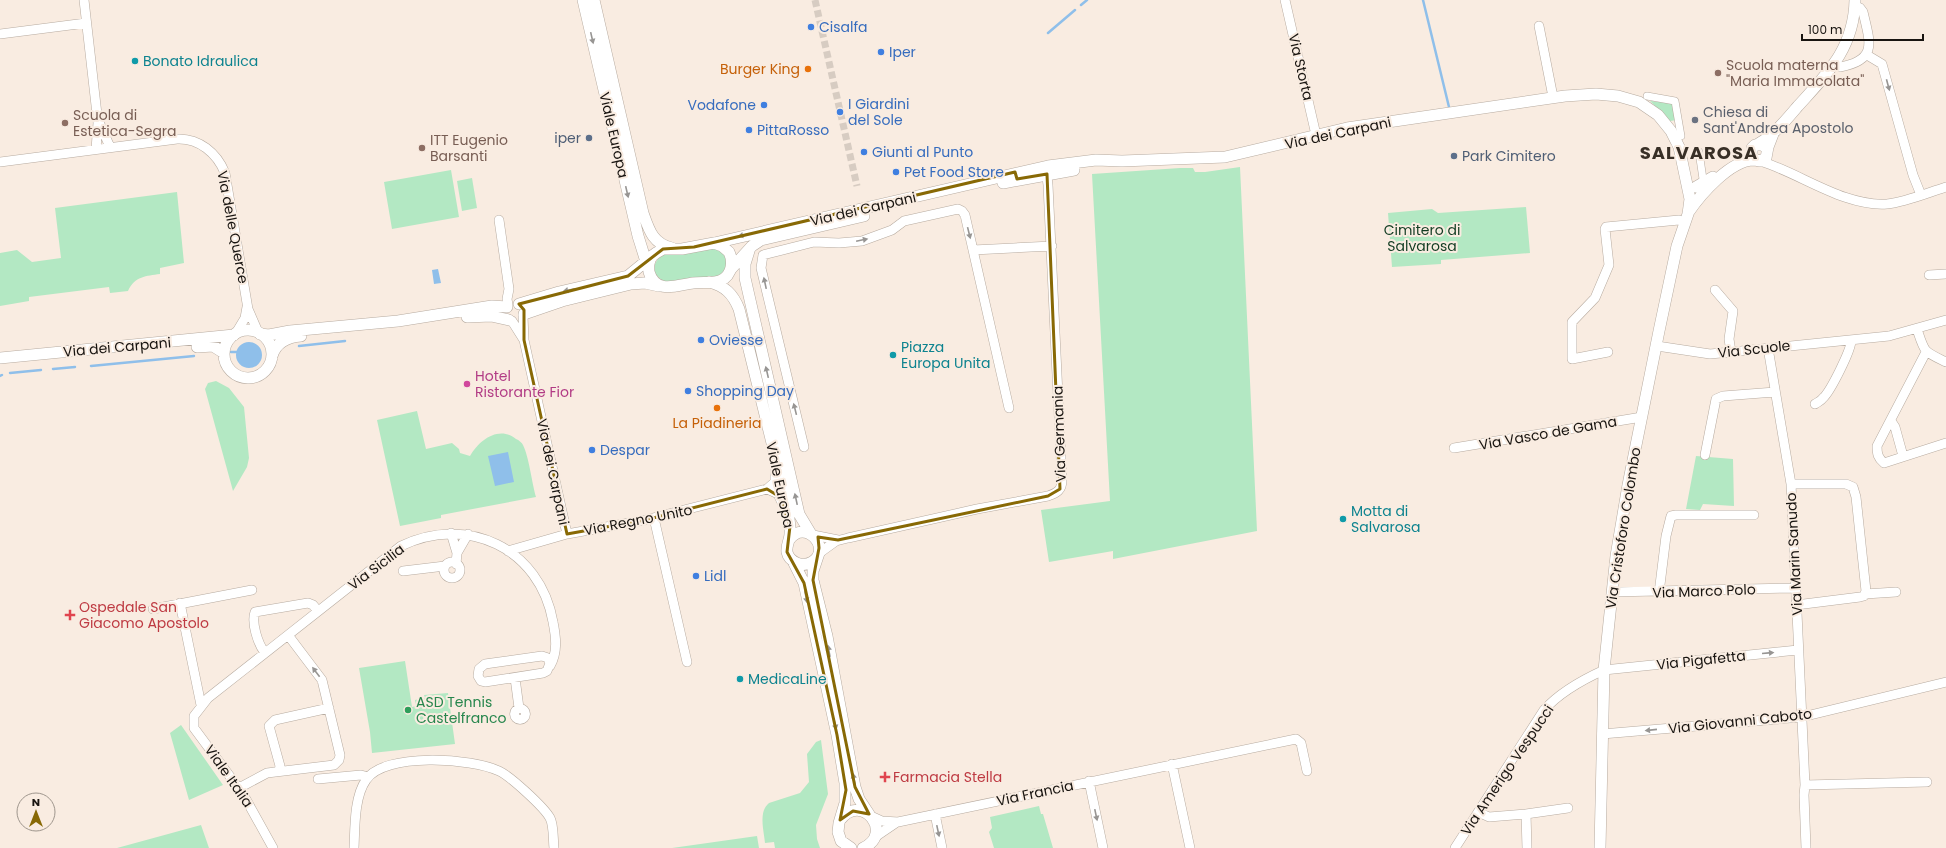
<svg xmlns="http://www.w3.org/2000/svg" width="1946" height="848" viewBox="0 0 1946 848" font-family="Poppins,sans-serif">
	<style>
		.green { fill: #b3e8c3 }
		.water { fill: #8fbfea }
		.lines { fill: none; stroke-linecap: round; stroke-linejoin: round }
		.stream { stroke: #8fbfea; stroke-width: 2.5 }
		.pedestrian-tunnel { stroke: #d7ccc2; stroke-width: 7; stroke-dasharray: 7 3.5; stroke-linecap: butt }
		.pedestrian-casing { stroke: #b7aba0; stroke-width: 8 }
		.minor-casing { stroke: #b7aba0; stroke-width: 10 }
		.tertiary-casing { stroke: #b7aba0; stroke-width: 12 }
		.pedestrian { stroke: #fff; stroke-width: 7 }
		.minor { stroke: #fff; stroke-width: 9 }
		.tertiary { stroke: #fff; stroke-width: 11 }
		.oneway { fill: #979593 }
		.marked { fill: none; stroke: #886905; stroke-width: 3; stroke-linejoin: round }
		.shop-dot { fill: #3f7fe0; stroke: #f9ece1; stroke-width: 1.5 }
		.culture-dot { fill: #0f9aa8; stroke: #f9ece1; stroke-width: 1.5 }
		.food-dot { fill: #e8710a; stroke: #f9ece1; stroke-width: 1.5 }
		.education-dot { fill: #8d6e63; stroke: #f9ece1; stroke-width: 1.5 }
		.worship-dot { fill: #6b7280; stroke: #f9ece1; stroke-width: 1.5 }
		.service-dot { fill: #5c6f8a; stroke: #f9ece1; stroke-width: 1.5 }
		.hotel-dot { fill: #d1479c; stroke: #f9ece1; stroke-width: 1.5 }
		.health-dot { fill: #e0444e; stroke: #f9ece1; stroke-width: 1.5 }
		.leisure-dot { fill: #2e9e5b; stroke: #f9ece1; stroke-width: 1.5 }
		.labels { text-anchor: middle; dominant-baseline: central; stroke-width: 4; stroke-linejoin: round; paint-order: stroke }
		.shop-label { font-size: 14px; fill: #366cbe; stroke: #f9ece1; text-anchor: start }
		.culture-label { font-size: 14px; fill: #0d838f; stroke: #f9ece1; text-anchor: start }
		.education-label { font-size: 14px; fill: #785e54; stroke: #f9ece1; text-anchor: start }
		.street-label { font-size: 14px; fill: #181410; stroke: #f9ece1 }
		.food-label { font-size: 14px; fill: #c56008; stroke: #f9ece1; text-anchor: end }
		.worship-label { font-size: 14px; fill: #5b616d; stroke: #f9ece1; text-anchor: start }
		.service-label { font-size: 14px; fill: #4e5e75; stroke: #f9ece1; text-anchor: end }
		.park-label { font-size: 14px; fill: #113c22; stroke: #f9ece1 }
		.hotel-label { font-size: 14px; fill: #b23c85; stroke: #f9ece1; text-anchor: start }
		.health-label { font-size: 14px; fill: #be3a42; stroke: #f9ece1; text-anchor: start }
		.leisure-label { font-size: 14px; fill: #27864d; stroke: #f9ece1; text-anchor: start }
		.district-label { font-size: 18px; font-weight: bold; letter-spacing: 1px; fill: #382f26; stroke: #f9ece1 }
	</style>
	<rect width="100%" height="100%" fill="#f9ece1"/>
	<path class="green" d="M1650 101 1674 103 1677 120 1670 121Z
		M1240 167 1257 531 1113 559V551L1049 562 1041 510 1110 501 1092 174 1180 168H1193L1195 172H1205Z
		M451 170 459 217 392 229 384 182Z
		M472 178 477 208 462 211 457 181Z
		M177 192 184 263 160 268V274C146 276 135 276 128 291L110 293 109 287 29 297V301L0 306V253L17 250 32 262 61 258 55 208Z
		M1526 207 1530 253 1441 260V264L1392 267 1388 213 1432 209 1438 213Z
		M714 248 724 254 727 262 724 271 719 276 664 282 656 275C652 265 656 260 664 254Z
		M216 381 229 388 244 407 249 458 247 467 233 491 205 389 208 383Z
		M417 411 426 449 452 443 459 449 460 453 470 456C479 440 499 425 516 439 519 440 522 443 523 445 529 457 532 483 536 497L441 515V518L400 526 377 420Z
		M1696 456 1733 459 1734 506 1703 504 1700 510 1686 509Z
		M405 661 412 707 416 706 415 700 425 698 424 695 448 693 455 744 372 753 370 732 359 668Z
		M181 725 223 785 189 800 170 733Z
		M821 740 828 794 816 825 817 839 820 848H775L774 842 765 843C764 831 758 812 769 803L800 793 809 782 807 754 816 742Z
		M1039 806 1041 814H1043L1053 848H994L989 832 992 828 990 817Z
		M201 825 209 848H117Z
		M757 836 759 848H672Z"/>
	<path class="water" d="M438 269 441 283 434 284 432 270Z
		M236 355a13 13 0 1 1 26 0a13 13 0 1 1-26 0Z
		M508 452 514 482 495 486 488 456Z"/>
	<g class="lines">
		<path class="stream" d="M1423 0 1449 107
			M1081 5 1087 0
			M1048 33 1075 10
			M299 346 345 341
			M231 352H239
			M91 366 194 356
			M53 369 75 367
			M10 373 41 370
			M0 376 2 375"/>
		<path class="pedestrian-tunnel" d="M815 0 857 186"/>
		<g class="pedestrian-casing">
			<path id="pedestrian" d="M1647 96 1675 101 1681 136
				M1699 152 1703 179"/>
		</g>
		<g class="minor-casing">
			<path id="minor" d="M84 0 98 123 96 149
				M1285 0 1316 135
				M1539 26 1553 97
				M0 34 86 23
				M1867 55 1882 64 1913 175 1921 195
				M1835 65 1840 67C1878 60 1870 42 1863 12L1860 8 1855 6
				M99 122 110 147
				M1760 161C1800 173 1844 207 1887 204 1906 202 1927 193 1946 187
				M0 162 177 139C199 138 217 153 225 173L248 309 258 332
				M499 220 509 289 507 299 508 305
				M1929 275 1946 274
				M1715 290 1733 311 1729 339 1731 352
				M523 316 524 340 567 534
				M512 321 524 340
				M1917 329C1925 353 1923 351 1946 362
				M236 333 245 318 247 307
				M1657 346 1710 354 1731 352 1889 336 1946 320
				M1768 348 1791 484 1805 785 1804 795 1806 848
				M1608 352 1572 359V322L1595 298 1609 265 1605 229 1606 227 1679 220 1685 222
				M1926 352 1877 446C1877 454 1878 458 1884 463L1946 443
				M1815 404C1818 402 1821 401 1823 398 1830 392 1852 349 1851 340
				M1009 408 973 250 1052 246
				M1891 421 1895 427 1903 456
				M804 447 761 268 763 255 814 242 839 243 862 241 892 230 904 221 958 209 962 211 965 215 973 250
				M1454 448 1642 417
				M1705 455 1716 399 1723 396 1775 392
				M1791 484H1846L1853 487 1856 497 1866 591 1864 596 1860 597 1796 605
				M767 489 778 494 784 507
				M654 518 687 662
				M451 533 457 553 456 564
				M813 535 838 540
				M508 551 567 534 645 520 767 489 775 482V469
				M457 553 468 534
				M818 554 836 541 848 538 977 509 1048 496C1057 493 1062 490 1062 480L1048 185 1046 169
				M444 570a8 8 0 1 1 16 0a8 8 0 1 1-16 0Z
				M403 571 445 566
				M1612 592 1795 588
				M1659 593 1666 536 1671 516 1676 515H1754
				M1865 594 1896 592
				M180 603 201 705
				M153 609 252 590
				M265 653C258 644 251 623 255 612L308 603 313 605 318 611
				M542 656 548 658 550 663 547 671 543 673 485 682 481 681 478 676 479 669 485 664Z
				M515 678 519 708
				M514.5 714a5.5 5.5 0 1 1 11 0a5.5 5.5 0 1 1-11 0Z
				M1602 734 1802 717 1946 682
				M1172 764 1190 848
				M279 771 280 766 269 726 275 720 329 708
				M318 779 361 775 368 777
				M1089 781 1103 848
				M1805 785 1927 782
				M239 788 267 773 334 765 339 760 340 755 322 680 288 635
				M1478 812 1489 817 1526 814
				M935 814 942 848
				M871 816 882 821 898 822 1296 739 1301 743 1307 771
				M875 837 897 822
				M273 848 243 794 194 728V716L208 698 401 546C467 514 540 548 553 622 556 637 558 652 550 666
				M354 848C355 828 354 797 366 780 384 752 472 758 499 771 510 776 544 807 550 818 554 825 553 840 554 848
				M1455 848 1544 710C1560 692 1582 680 1604 670L1798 650
				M1527 848 1526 814 1568 808"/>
		</g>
		<g class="tertiary-casing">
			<path id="tertiary" d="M583 0 638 236 648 268
				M594 0 643 213C649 230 653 244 672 248
				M1758 144C1774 135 1786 120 1798 106 1828 73 1854 48 1855 0
				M1767 149 1763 145H1755L1752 148V156L1755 160 1760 161 1766 158 1768 147 1773 134
				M1003 183 1074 170
				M1696 187 1713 177
				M1688 213C1700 195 1731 159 1755 160
				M710 244 1048 166 1096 160 1122 161 1225 157 1347 128 1565 96 1596 94 1618 96 1639 102 1658 115 1671 131 1679 147 1690 199 1688 214 1677 246 1659 331 1628 485 1616 556 1604 670 1600 848
				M749 251 745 264V278L799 514 811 534
				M731 269 752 246 761 240 864 216
				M709 282C725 286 733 294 739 309L786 500C787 511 791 523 790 534 790 540 786 545 787 552 788 557 792 561 797 563 802 565 807 565 812 562 833 549 805 517 789 540
				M519 304 559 292 628 276 656 253 663 249H682L714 243 722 246 729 252C735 265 730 280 715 282 708 283 700 282 693 283 677 285 656 295 649 272 648 266 649 260 653 255
				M524 314 562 301 631 284 645 283 659 286
				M467 317 491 316 509 320
				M224 354a24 24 0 1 1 48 0a24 24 0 1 1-48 0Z
				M260 334 269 335 290 331 398 321 492 306 507 307
				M197 347 213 346 224 353
				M272 356C276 342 288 337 301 336
				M0 358 234 335
				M818 556 813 571V580L827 636 855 787 859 799 869 814
				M793 561 804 583 837 735 845 783V803L839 823 838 832 841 841 851 848
				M840 820C862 791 895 834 863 848"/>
		</g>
		<use href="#pedestrian" class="pedestrian"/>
		<use href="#minor" class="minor"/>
		<use href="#tertiary" class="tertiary"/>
	</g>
	<defs><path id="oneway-solid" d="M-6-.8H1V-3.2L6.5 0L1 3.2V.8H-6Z"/></defs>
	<g class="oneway">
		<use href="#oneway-solid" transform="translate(592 38) rotate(77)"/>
		<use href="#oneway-solid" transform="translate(1888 85) rotate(75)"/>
		<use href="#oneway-solid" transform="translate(627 192) rotate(77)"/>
		<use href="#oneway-solid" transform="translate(969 233) rotate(76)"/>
		<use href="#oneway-solid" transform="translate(744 235) rotate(167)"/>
		<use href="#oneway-solid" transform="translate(862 240) rotate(-12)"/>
		<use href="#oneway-solid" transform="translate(765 283) rotate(-102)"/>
		<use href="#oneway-solid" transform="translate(569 290) rotate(168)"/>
		<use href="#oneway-solid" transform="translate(767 372) rotate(-103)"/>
		<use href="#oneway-solid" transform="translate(795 409) rotate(-104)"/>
		<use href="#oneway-solid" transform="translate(796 499) rotate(-102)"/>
		<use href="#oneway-solid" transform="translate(806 597) rotate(79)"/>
		<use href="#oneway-solid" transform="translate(829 651) rotate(-100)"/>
		<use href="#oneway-solid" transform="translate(1768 653) rotate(-5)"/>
		<use href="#oneway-solid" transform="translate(316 672) rotate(-127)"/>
		<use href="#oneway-solid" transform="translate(835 724) rotate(78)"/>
		<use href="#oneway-solid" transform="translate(1651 730) rotate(174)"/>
		<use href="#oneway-solid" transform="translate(854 779) rotate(-101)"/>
		<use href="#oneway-solid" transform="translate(1096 815) rotate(78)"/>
		<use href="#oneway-solid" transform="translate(938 831) rotate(78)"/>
	</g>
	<path class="marked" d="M1015 172 1017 179 1047 174 1060 489 1048 496 838 540 818 537 819 548 813 580 855 787 869 814 853 811 840 820 846 790 837 735 804 583 787 552 790 526 780 497 767 489 645 520 567 534 524 340V310L519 304 628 276 663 249 694 247Z"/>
	<g class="shop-dot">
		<circle cx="811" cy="27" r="4"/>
		<circle cx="881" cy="52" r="4"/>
		<circle cx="764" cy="105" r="4"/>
		<circle cx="840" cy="112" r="4"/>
		<circle cx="749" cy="130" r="4"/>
		<circle cx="864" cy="152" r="4"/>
		<circle cx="896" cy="172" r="4"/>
		<circle cx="701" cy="340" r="4"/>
		<circle cx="688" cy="391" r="4"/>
		<circle cx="592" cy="450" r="4"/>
		<circle cx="696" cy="576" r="4"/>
	</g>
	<g class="culture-dot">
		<circle cx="135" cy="61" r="4"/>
		<circle cx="893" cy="355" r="4"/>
		<circle cx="1343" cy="519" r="4"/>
		<circle cx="740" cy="679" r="4"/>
	</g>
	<g class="food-dot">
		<circle cx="808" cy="69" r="4"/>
		<circle cx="717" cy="408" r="4"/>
	</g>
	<g class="education-dot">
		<circle cx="1718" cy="73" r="4"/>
		<circle cx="65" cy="123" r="4"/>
		<circle cx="422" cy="148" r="4"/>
	</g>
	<circle class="worship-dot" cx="1695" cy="120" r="4"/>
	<g class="service-dot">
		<circle cx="589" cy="138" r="4"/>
		<circle cx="1454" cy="156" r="4"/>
	</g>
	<circle class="hotel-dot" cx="467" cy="384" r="4"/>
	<g class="health-dot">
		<path d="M68 609h4v4h4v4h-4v4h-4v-4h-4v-4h4z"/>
		<path d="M883 771h4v4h4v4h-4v4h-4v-4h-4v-4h4z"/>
	</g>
	<circle class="leisure-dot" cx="408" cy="710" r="4"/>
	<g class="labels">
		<g class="shop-label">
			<text x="819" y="27">Cisalfa</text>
			<text x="889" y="52">Iper</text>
			<text x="848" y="104">I Giardini<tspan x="848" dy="16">del Sole</tspan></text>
			<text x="756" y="105" text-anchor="end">Vodafone</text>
			<text x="757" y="130">PittaRosso</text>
			<text x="872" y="152">Giunti al Punto</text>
			<text x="904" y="172">Pet Food Store</text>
			<text x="709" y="340">Oviesse</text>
			<text x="696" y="391">Shopping Day</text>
			<text x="600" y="450">Despar</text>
			<text x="704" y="576">Lidl</text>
		</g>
		<g class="culture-label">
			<text x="143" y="61">Bonato Idraulica</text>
			<text x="901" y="347">Piazza<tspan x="901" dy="16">Europa Unita</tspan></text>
			<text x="1351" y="511">Motta di<tspan x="1351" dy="16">Salvarosa</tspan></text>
			<text x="748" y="679">MedicaLine</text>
		</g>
		<g class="education-label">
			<text x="1726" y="65">Scuola materna<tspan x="1726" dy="16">"Maria Immacolata"</tspan></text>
			<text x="73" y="115">Scuola di<tspan x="73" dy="16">Estetica-Segra</tspan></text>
			<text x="430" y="140">ITT Eugenio<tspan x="430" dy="16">Barsanti</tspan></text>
		</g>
		<g class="street-label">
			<text transform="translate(1301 67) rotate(77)">Via Storta</text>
			<text transform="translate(1338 133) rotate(-12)">Via dei Carpani</text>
			<text transform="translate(614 135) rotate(77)">Viale Europa</text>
			<text transform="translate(863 209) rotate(-13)">Via dei Carpani</text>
			<text transform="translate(233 227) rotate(79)">Via delle Querce</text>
			<text transform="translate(117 347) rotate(-5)">Via dei Carpani</text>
			<text transform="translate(1754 349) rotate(-6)">Via Scuole</text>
			<text transform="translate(1548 433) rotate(-10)">Via Vasco de Gama</text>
			<text transform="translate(1059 434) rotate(-92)">Via Germania</text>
			<text transform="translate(553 472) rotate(78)">Via dei Carpani</text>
			<text transform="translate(780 485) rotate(78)">Viale Europa</text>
			<text transform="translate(638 520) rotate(-11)">Via Regno Unito</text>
			<text transform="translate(1623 528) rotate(-81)">Via Cristoforo Colombo</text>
			<text transform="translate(1794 554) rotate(-93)">Via Marin Sanudo</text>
			<text transform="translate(376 567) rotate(-37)">Via Sicilia</text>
			<text transform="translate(1704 591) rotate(-2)">Via Marco Polo</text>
			<text transform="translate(1701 660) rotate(-6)">Via Pigafetta</text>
			<text transform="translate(1740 721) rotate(-6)">Via Giovanni Caboto</text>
			<text transform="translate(1507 770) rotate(-56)">Via Amerigo Vespucci</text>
			<text transform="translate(229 776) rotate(55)">Viale Italia</text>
			<text transform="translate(1035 793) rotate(-12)">Via Francia</text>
		</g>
		<g class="food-label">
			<text x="800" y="69">Burger King</text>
			<text x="717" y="423" text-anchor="middle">La Piadineria</text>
		</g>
		<g class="worship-label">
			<text x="1703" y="112">Chiesa di<tspan x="1703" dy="16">Sant'Andrea Apostolo</tspan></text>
		</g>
		<g class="service-label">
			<text x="581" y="138">iper</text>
			<text x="1462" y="156" text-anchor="start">Park Cimitero</text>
		</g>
		<g class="park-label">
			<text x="1422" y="230">Cimitero di<tspan x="1422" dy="16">Salvarosa</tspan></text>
		</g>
		<g class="hotel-label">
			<text x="475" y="376">Hotel<tspan x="475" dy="16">Ristorante Fior</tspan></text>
		</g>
		<g class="health-label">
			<text x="79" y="607">Ospedale San<tspan x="79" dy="16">Giacomo Apostolo</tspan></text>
			<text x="893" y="777">Farmacia Stella</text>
		</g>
		<g class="leisure-label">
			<text x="416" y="702">ASD Tennis<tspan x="416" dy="16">Castelfranco</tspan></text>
		</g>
		<g class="district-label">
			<text x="1699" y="152">SALVAROSA</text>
		</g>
	</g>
	<g transform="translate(36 812)"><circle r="19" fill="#f9ece1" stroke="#9f968d"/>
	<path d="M0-3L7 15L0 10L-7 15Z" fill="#886905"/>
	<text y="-6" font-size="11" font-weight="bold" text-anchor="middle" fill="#181410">N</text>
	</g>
	<path d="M1802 34v6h121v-6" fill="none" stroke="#181410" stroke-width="2"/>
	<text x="1808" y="34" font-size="12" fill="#181410" stroke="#f9ece1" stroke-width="3" paint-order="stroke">100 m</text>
</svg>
